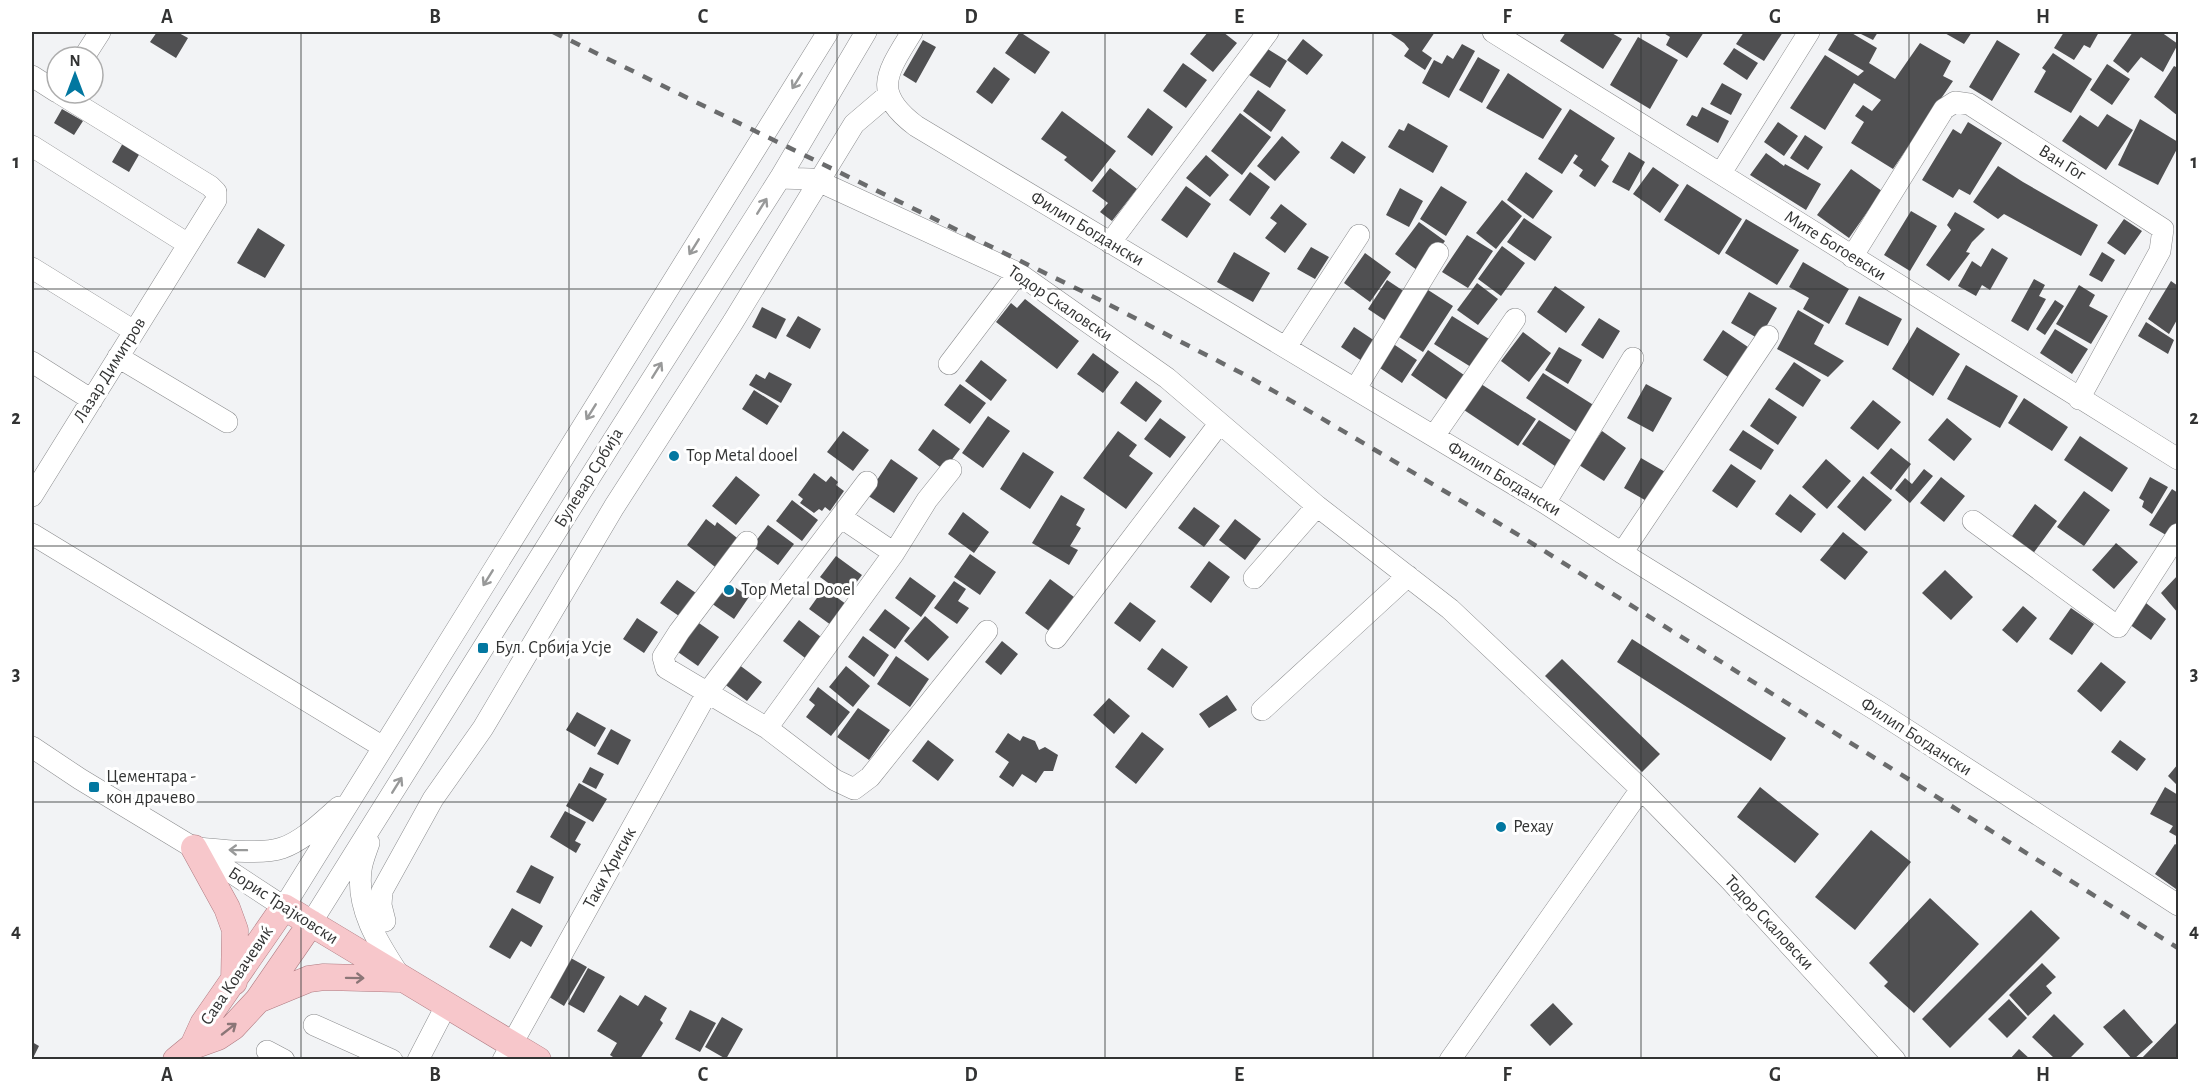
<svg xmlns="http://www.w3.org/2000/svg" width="2210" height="1091" viewBox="0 0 2210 1091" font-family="'Alegreya Sans',sans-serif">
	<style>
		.building { fill: #505052 }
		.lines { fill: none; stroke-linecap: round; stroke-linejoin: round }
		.minor-casing { stroke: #8a8b8d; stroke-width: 22 }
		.major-casing { stroke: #ae7a80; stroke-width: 27 }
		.minor { stroke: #fff; stroke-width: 21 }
		.major { stroke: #f7c7cb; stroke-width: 26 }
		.rail { stroke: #6a6b6c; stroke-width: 4.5; stroke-dasharray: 10 10; stroke-linecap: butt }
		.oneway { stroke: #989999 }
		.oneway2 { stroke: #8b7677 }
		.grid { fill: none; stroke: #323333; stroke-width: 1.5; stroke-opacity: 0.55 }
		.poi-dot { fill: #0277a0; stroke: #fff; stroke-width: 2 }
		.labels { text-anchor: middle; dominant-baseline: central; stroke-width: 6; stroke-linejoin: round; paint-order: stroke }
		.street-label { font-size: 18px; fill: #323333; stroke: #fff }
		.poi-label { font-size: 18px; fill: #323333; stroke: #fff; text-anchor: start }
		.neatline { fill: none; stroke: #323333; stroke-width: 2 }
		.grid-label { font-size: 20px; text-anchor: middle; font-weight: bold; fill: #323333 }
	</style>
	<rect width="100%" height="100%" fill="#f2f3f5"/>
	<path class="building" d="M157 32H177L188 38 176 58 150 42Z
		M1020 32 1050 52 1035 74 1005 53Z
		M1208 32H1223L1237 43 1213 72 1190 54Z
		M1388 32H1435L1422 51 1432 58 1425 70 1404 56 1409 49 1404 43Z
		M1566 32H1610L1622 39 1603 69 1560 41Z
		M1662 32H1704L1687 58 1666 45 1670 37Z
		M1744 32H1783L1764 61 1736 44Z
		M1839 32H1850L1877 48 1869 63 1895 79 1920 43 1951 61 1943 76 1953 81 1893 169 1851 143 1864 122 1855 116 1863 105 1872 111 1881 100 1854 83 1825 130 1790 108 1825 55 1858 76 1864 71 1828 50Z
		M1857 32H1878L1873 40Z
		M1943 32H1972L1964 44Z
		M2064 32H2099L2090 48 2084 45 2074 60 2054 48Z
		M2133 32H2161L2178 44 2163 72 2141 57 2128 73 2113 61Z
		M1638 37 1678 60 1650 109 1610 85Z
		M1303 39 1323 55 1307 75 1287 60Z
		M923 40 936 47 916 83 903 75Z
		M1997 40 2020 54 1992 101 1969 87Z
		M1462 44 1475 51 1449 98 1422 83 1434 60 1442 64 1447 55 1453 59Z
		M1263 46 1287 61 1270 88 1246 73Z
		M1734 48 1758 63 1747 80 1723 64Z
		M2053 53 2092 79 2071 113 2034 92 2046 71 2042 68Z
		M1478 57 1500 70 1482 103 1459 90Z
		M1183 63 1207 80 1186 108 1163 91Z
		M2107 64 2130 79 2112 105 2090 90Z
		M2174 66 2178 68V116L2154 97Z
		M994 67 1010 79 992 104 976 92Z
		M1508 73 1562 109 1543 139 1486 108Z
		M1722 83 1742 94 1731 115 1710 104Z
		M1258 90 1286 110 1271 132 1243 111Z
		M1702 107 1729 121 1718 143 1686 125 1692 115 1697 117Z
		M1148 108 1173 127 1152 156 1127 137Z
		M62 109 83 121 74 135 54 123Z
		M1570 109 1615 138 1601 160 1609 166 1595 187 1579 176 1583 170 1573 163 1578 156 1575 154 1562 174 1538 159Z
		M1062 111 1116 151 1092 182 1064 160 1067 157 1041 139Z
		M1240 113 1271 137 1242 175 1211 151Z
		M2107 114 2133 130 2106 170 2062 141 2080 115 2098 127Z
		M2140 119 2178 142V147L2158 185 2118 165Z
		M1778 122 1798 136 1784 156 1764 142Z
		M1968 122 2002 143 1970 195 1959 189 1953 198 1922 180 1953 129 1961 134Z
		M1408 123 1448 146 1433 173 1388 147 1399 129 1404 131Z
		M1805 135 1823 147 1808 170 1790 158Z
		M1282 136 1300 152 1275 181 1257 166Z
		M1342 141 1366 157 1354 174 1330 158Z
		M123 143 140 153 129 172 112 162Z
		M1629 152 1645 162 1629 191 1612 182Z
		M1766 153 1784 166 1785 164 1821 184 1806 210 1750 175Z
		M1206 155 1229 175 1210 197 1186 178Z
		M1998 166 2023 182 2098 225 2081 256 2004 214 1998 219 1973 202Z
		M1653 167 1679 185 1660 213 1633 194Z
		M1110 168 1137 189 1112 221 1100 212 1108 203 1092 191Z
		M1851 169 1882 191 1849 238 1817 215Z
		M1250 172 1270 187 1250 216 1229 200Z
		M1526 172 1553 191 1533 219 1507 200Z
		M1687 184 1742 219 1719 255 1664 220Z
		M1186 186 1211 204 1187 238 1161 220Z
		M1441 186 1467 202 1446 236 1420 219Z
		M1400 188 1423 201 1409 227 1386 215Z
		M1502 200 1522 216 1496 249 1476 233Z
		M1281 204 1307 224 1285 253 1265 238 1277 223 1270 218Z
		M1911 211 1937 226 1910 271 1884 255Z
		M1955 212 1985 229 1972 242 1966 252 1970 253 1949 281 1926 265 1951 230 1947 225Z
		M1524 218 1552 237 1535 261 1507 242Z
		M1746 219 1799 250 1777 285 1725 253Z
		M2124 219 2142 231 2125 255 2107 243Z
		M1419 222 1445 241 1421 273 1395 254Z
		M258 228 285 245 265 278 237 263Z
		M1467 235 1493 251 1468 288 1442 272Z
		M1502 246 1525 263 1501 296 1478 279Z
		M1311 247 1329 257 1315 279 1297 269Z
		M1992 248 2008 258 1990 290 1982 285 1976 296 1958 286 1972 261 1981 267Z
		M1234 252 1270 273 1253 302 1217 282Z
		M2102 252 2115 260 2102 282 2089 275Z
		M1365 253 1391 272 1370 302 1344 283Z
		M1803 262 1849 289 1829 324 1803 309 1809 298 1789 287Z
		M2034 279 2045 285 2039 296 2046 299 2028 331 2011 321Z
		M1387 280 1408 294 1389 323 1368 309Z
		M2171 281 2178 286V318L2169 334 2148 319Z
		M1477 283 1498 299 1478 325 1457 310Z
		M2079 285 2095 295 2089 306 2108 316 2091 344 2056 324Z
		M1555 286 1585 307 1566 333 1537 312Z
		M1425 288 1453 306 1423 352 1396 335Z
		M1749 292 1777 308 1759 339 1731 323Z
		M1859 296 1902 319 1888 346 1845 324Z
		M1025 299 1079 341 1057 369 996 322 1011 303 1017 308Z
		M2055 300 2064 306 2045 335 2036 329Z
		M762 307 786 319 776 339 752 327Z
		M1798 310 1824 325 1814 344 1844 361 1828 377 1777 349Z
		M798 316 821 329 810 349 786 336Z
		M1452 316 1489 339 1471 367 1434 344Z
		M1599 318 1620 331 1603 359 1581 345Z
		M2146 322 2174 340 2168 354 2138 336Z
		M1354 327 1375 341 1362 361 1341 347Z
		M1917 327 1960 354 1933 396 1892 369Z
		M2055 329 2088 349 2072 374 2040 353Z
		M1723 330 1748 347 1728 377 1703 360Z
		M1523 332 1551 353 1529 382 1501 361Z
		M1389 341 1417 360 1402 383 1374 364Z
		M1559 347 1582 360 1568 384 1545 370Z
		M1428 350 1464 375 1447 400 1411 375Z
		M1093 353 1119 372 1103 393 1077 374Z
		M981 360 1007 380 991 401 965 381Z
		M1794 362 1821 380 1803 407 1775 389Z
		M1966 365 2018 396 2000 428 1947 399Z
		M769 372 792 384 781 403 749 385 756 374 765 379Z
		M1543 373 1595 406 1578 433 1526 398Z
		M1136 381 1162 401 1146 422 1120 403Z
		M960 384 986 403 970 424 944 405Z
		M1481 384 1536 419 1518 446 1464 410Z
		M1646 384 1672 398 1653 432 1627 418Z
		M754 390 779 406 767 425 742 409Z
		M1769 398 1797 417 1778 445 1750 426Z
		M2024 398 2068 427 2052 451 2008 423Z
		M1873 400 1901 422 1878 450 1850 428Z
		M988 416 1010 431 983 468 962 453Z
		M1160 418 1186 437 1170 458 1144 439Z
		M1947 418 1972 439 1954 461 1928 440Z
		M1539 420 1572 441 1555 466 1522 444Z
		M933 429 960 449 944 470 918 450Z
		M1743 430 1774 450 1761 470 1729 450Z
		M843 431 869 450 853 471 827 452Z
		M1118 431 1137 445 1129 456 1153 473 1126 509 1083 478Z
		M1602 431 1626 448 1604 481 1579 465Z
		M2080 436 2128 468 2112 492 2064 460Z
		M1891 448 1911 464 1891 490 1870 473Z
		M1023 452 1054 472 1030 509 1000 489Z
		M1641 458 1667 473 1650 503 1624 488Z
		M891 459 918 478 894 513 867 495Z
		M1826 459 1851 481 1827 509 1802 487Z
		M1731 464 1756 481 1737 508 1712 491Z
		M1924 469 1933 476 1910 503 1895 490 1905 478 1912 484Z
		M814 473 826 482 831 476 838 482 836 485 844 491 830 511 825 507 822 511 819 509 814 513 800 503 803 499 798 495Z
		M736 476 760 495 736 525 712 506Z
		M1863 476 1892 500 1865 531 1837 507Z
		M1941 477 1965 496 1944 522 1920 503Z
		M2150 477 2168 487 2152 514 2142 507 2144 501 2139 498Z
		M2172 489 2178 493V526L2171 538 2149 525Z
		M2084 491 2110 510 2084 546 2057 527Z
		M1790 494 1816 514 1801 533 1775 514Z
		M1061 495 1085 509 1076 525 1081 528 1070 546 1078 550 1069 565 1032 543Z
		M792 500 818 520 802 541 776 521Z
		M2035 504 2057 521 2032 555 2010 539Z
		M1194 507 1220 526 1204 547 1178 528Z
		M963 512 989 532 974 553 948 534Z
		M706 519 715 526 717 522 741 541 719 570 687 545Z
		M1235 519 1261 539 1245 560 1219 540Z
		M768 525 794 544 778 565 752 546Z
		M1843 532 1868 552 1845 580 1820 560Z
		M2116 543 2138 562 2114 589 2092 570Z
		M970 554 996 572 980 595 954 577Z
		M836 556 862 575 846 596 820 577Z
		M1209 561 1230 577 1211 603 1190 587Z
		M1945 570 1973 597 1951 620 1922 593Z
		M2178 575V613L2161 593Z
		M910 577 936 596 921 617 895 598Z
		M1050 579 1078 600 1053 634 1025 613Z
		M677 580 696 593 679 616 660 603Z
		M726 581 749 597 734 619 711 603Z
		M954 581 966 589 958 601 969 608 957 624 934 608Z
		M824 588 850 607 835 628 809 609Z
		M1130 602 1156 621 1140 642 1114 623Z
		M2146 603 2166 619 2151 640 2129 624Z
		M2023 606 2037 618 2017 643 2002 630Z
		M2071 608 2094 624 2072 655 2049 639Z
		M885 609 910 628 895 649 869 630Z
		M925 616 949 637 928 661 904 641Z
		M637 618 658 632 644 653 623 639Z
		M799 620 825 640 809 661 783 641Z
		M696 621 719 637 698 666 675 650Z
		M863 636 889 655 874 677 848 657Z
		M1632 639 1786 738 1771 761 1617 662Z
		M1002 641 1018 654 1001 675 985 662Z
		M1162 648 1188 667 1173 688 1147 669Z
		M896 656 929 679 910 707 877 684Z
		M1562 659 1660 754 1642 772 1545 676Z
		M2101 662 2126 682 2101 712 2077 691Z
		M738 664 762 682 747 701 723 683Z
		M846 666 870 686 853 707 829 687Z
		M818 687 850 712 831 736 806 717 815 705 809 700Z
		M1227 695 1237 710 1209 728 1199 714Z
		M1109 698 1130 716 1114 734 1093 715Z
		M858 708 890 730 869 760 837 737Z
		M577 712 606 728 595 747 566 730Z
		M611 729 631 740 618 765 597 754Z
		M1142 732 1164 749 1136 784 1115 767Z
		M1008 733 1020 741 1023 736 1035 741 1039 750 1045 747 1058 755 1053 771H1044L1036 783 1022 774 1013 787 999 777 1009 762 995 752Z
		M928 740 954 760 938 781 912 761Z
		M2120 740 2146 759 2137 771 2111 752Z
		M2178 764V786L2168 776Z
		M590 767 604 774 596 789 582 782Z
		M579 783 607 799 593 822 566 806Z
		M1760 787 1819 834 1795 863 1737 817Z
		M2165 787 2178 795V837L2169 832 2173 826 2150 814Z
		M565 811 586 822 575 841 581 844 576 853 550 837Z
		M1871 830 1911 862 1855 930 1815 897Z
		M2175 844 2178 846V886L2176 889 2155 874Z
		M531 865 554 877 540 904 516 892Z
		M1930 898 1979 944 1914 1013 1884 986 1888 982 1869 963Z
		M512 908 543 926 531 947 521 941 510 959 489 947Z
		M2031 910 2060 938 1950 1048 1922 1019Z
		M569 957 587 967 564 1006 546 995Z
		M2042 963 2056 977 2046 986 2052 993 2028 1016 2009 995Z
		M588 968 605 977 584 1013 568 1004Z
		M620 995 638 1006 645 995 667 1008 660 1020 663 1023 640 1059H616L610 1055 617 1043 597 1031Z
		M2009 999 2027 1018 2007 1038 1988 1019Z
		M1553 1003 1573 1024 1550 1046 1530 1025Z
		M2124 1009 2153 1042 2133 1060 2103 1027Z
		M690 1010 716 1023 700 1052 675 1039Z
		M2054 1014 2084 1044 2069 1059H2055L2032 1037Z
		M722 1017 743 1029 726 1059 705 1047Z
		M2178 1021V1059H2141Z
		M32 1042 39 1046 32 1060Z
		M2019 1049 2030 1059H2010Z"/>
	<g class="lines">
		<g class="minor-casing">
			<path id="minor" d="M912 32C887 73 871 92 916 126L1545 503 1622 553 1879 712 2178 905
				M1493 32 2178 459
				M84 57 100 32
				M32 76 57 92
				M32 146 188 244
				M1721 173 1809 32
				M780 178 810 179 818 181 1018 273 1167 378 1317 506 1450 609 1641 789 1730 880 1895 1060
				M1110 243 1268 32
				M1852 257 1944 109 1955 102 1969 104 2163 229 2160 251 2079 399
				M32 268 134 331
				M1286 347 1359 235
				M118 357 227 422
				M32 362 92 400
				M949 364 1018 273
				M1356 388 1438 253
				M1434 436 1515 319
				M32 496 216 200V192L210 186 59 93
				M1545 503 1633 358
				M842 518 894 553
				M1973 521 2118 627 2178 534
				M32 534 383 747
				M747 542 679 632 663 657 666 668 767 728 835 780 854 789 870 777 987 631
				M1622 553 1768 336
				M1254 578 1317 506
				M1056 638 1219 424
				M1262 710 1408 576
				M767 728 894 553 927 500 951 470
				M32 747 80 779 194 848 284 907 828 32
				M369 843C366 852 362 861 361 870 356 910 379 944 399 975
				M198 848C220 850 261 855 282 848 303 841 323 821 339 807
				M385 921 381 905 382 891 433 799 483 728 614 507 733 322 854 124 888 95
				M311 923 612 442 780 178 866 32
				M314 1025 392 1060
				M267 1051 284 1060
				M418 1060 447 1004
				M503 1060 707 693 867 482
				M1450 1060 1641 789"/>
		</g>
		<g class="major-casing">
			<path id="major" d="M194 848 227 908 235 930 234 982
				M258 1000 309 979 324 977 400 979
				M193 1046 203 1024 284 907 538 1060
				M176 1060 193 1046 218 1037 233 1027 258 1000 311 923"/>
		</g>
		<use href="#minor" class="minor"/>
		<use href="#major" class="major"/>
		<path class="rail" d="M553 32 1100 300 1249 377 1316 415 1522 537 2178 948"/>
	</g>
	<defs><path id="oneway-shaft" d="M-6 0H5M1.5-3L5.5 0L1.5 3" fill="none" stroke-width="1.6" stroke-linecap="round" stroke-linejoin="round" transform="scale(1.5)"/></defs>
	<g class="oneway">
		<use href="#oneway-shaft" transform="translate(797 81) rotate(122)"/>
		<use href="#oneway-shaft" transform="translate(762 206) rotate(-58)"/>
		<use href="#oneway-shaft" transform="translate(694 247) rotate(122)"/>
		<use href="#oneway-shaft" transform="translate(657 370) rotate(-58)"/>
		<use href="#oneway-shaft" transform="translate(591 412) rotate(122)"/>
		<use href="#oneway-shaft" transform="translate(488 578) rotate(122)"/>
		<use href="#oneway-shaft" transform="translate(397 785) rotate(-58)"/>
		<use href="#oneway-shaft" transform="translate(238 850) rotate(-179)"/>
	</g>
	<g class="oneway2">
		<use href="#oneway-shaft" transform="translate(355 978) rotate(1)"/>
		<use href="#oneway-shaft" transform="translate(229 1029) rotate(-38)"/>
	</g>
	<path class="grid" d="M301 32V1060M569 32V1060M837 32V1060M1105 32V1060M1373 32V1060M1641 32V1060M1909 32V1060M32 289H2178M32 546H2178M32 802H2178"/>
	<g class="poi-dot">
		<circle cx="674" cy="456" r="6"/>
		<circle cx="729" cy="590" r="6"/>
		<rect x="477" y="642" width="12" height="12" rx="3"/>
		<rect x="88" y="781" width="12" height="12" rx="3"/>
		<circle cx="1501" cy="827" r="6"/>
	</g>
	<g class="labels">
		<g class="street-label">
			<text transform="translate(2062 163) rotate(32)">Ван Гог</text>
			<text transform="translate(1087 229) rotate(31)">Филип Богдански</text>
			<text transform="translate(1835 246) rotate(32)">Мите Богоевски</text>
			<text transform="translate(1060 304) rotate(34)">Тодор Скаловски</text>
			<text transform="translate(110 370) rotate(-58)">Лазар Димитров</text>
			<text transform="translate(589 478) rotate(-58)">Булевар Србија</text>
			<text transform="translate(1504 479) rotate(31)">Филип Богдански</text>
			<text transform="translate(1916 737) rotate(33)">Филип Богдански</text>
			<text transform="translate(610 868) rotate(-61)">Таки Хрисик</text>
			<text transform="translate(283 906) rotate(33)">Борис Трајковски</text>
			<text transform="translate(1769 923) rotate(47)">Тодор Скаловски</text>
			<text transform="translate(237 976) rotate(-56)">Сава Ковачевиќ</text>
		</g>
		<g class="poi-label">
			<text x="686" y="456">Top Metal dooel</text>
			<text x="741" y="590">Top Metal Dooel</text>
			<text x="495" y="648">Бул. Србија Усје</text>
			<text x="106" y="777">Цементара -<tspan x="106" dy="21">кон драчево</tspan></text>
			<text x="1513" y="827">Рехау</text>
		</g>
	</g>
	<rect width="2210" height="1091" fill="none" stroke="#ffffff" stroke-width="66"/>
	<g transform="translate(75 75)"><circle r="28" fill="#ffffff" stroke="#adadad" stroke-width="1.5"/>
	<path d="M0-4.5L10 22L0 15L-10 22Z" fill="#0277a0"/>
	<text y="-9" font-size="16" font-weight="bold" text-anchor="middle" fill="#323333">N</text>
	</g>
	<rect x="33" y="33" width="2144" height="1025" class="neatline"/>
	<g class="grid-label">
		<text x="167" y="23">A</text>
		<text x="435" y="23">B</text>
		<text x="703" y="23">C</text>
		<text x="971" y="23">D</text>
		<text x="1239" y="23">E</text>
		<text x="1507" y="23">F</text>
		<text x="1775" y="23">G</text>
		<text x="2043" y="23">H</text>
		<text x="16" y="168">1</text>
		<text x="2194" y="168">1</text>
		<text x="16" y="424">2</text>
		<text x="2194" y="424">2</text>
		<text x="16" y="680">3</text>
		<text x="2194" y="680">3</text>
		<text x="16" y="937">4</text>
		<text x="2194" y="937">4</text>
		<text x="167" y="1081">A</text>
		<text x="435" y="1081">B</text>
		<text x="703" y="1081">C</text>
		<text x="971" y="1081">D</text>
		<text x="1239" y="1081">E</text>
		<text x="1507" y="1081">F</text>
		<text x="1775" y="1081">G</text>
		<text x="2043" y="1081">H</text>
	</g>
</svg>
